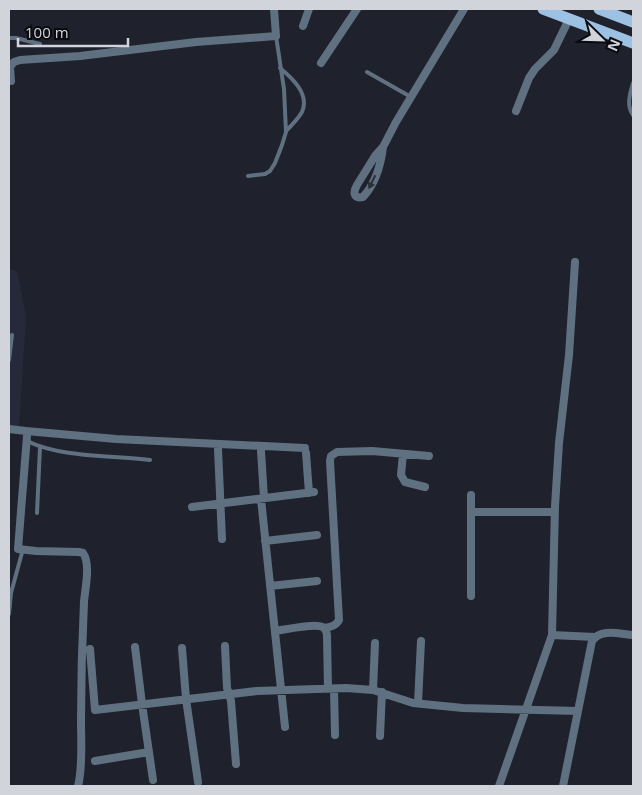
<svg xmlns="http://www.w3.org/2000/svg" width="642" height="795" viewBox="0 0 642 795" font-family="'Open Sans',sans-serif">
	<style>
		.built { fill: #262939 }
		.lines { fill: none; stroke-linecap: round; stroke-linejoin: round }
		.lane { stroke: #5f7181; stroke-width: 4 }
		.street { stroke: #5f7181; stroke-width: 8 }
		.primary { stroke: #9cc1e3; stroke-width: 11 }
		.oneway { fill: #282f38 }
	</style>
	<rect width="100%" height="100%" fill="#1f212c"/>
	<path class="built" d="M9 269 17 271 26 316 19 427 9 425Z"/>
	<g class="lines">
		<path class="lane" d="M9 38H16L40 44
			M280 68C292 78 310 94 302 112 298 119 292 125 286 131
			M367 72 411 97
			M633 83C630 94 626 105 633 115
			M248 176 265 174 270 171 275 163 282 145 286 132 284 89 276 36
			M9 360 12 335
			M27 441C62 458 111 455 150 460
			M37 513 40 447
			M9 614 11 593 23 549"/>
		<path class="street" d="M303 26 309 9
			M321 63 357 9
			M11 81 10 67 14 62 20 60 80 56 196 42 276 36 274 9
			M516 111 529 78 535 69 554 50 569 19
			M383 147C381 164 375 184 363 197 353 199 353 192 357 185L375 156 383 147 396 122 464 9
			M575 262 569 355 559 443 555 506 552 635 595 637
			M9 429 26 431 27 436 18 549 36 551 79 552 83 553C91 564 85 589 84 602 82 642 81 682 81 721 81 741 83 767 78 786
			M26 431 116 439 305 448
			M218 449 222 539
			M261 451 264 498
			M306 453 309 493
			M403 454 401 475 405 482 425 487
			M261 499 285 727
			M192 507 314 492
			M471 512H555
			M265 541 317 535
			M270 586 317 581
			M471 596V495
			M324 628C330 627 336 626 339 620L330 461 331 456 337 452 372 451 429 456
			M275 631C284 630 317 622 324 628 327 631 327 633 327 636L328 689
			M225 646 227 688 231 701 236 764
			M135 647 142 704 153 780
			M182 648 186 699 198 782
			M90 649 95 710 257 691 346 688 373 690 413 703 463 708 578 711
			M334 689 335 735
			M373 690 375 643
			M418 703 421 641
			M380 736 382 692
			M95 761 149 752
			M499 786 552 635
			M563 786 592 641C601 628 619 634 633 635"/>
		<path class="primary" d="M543 9 633 43
			M599 9 633 22"/>
	</g>
	<defs><path id="oneway-solid" d="M-6-.8H1V-3.2L6.5 0L1 3.2V.8H-6Z" transform="scale(1.25)"/></defs>
	<use class="oneway" href="#oneway-solid" transform="translate(372 182) rotate(116)"/>
	<rect width="642" height="795" fill="none" stroke="#d2d4db" stroke-width="20"/>
	<g transform="translate(602 40) rotate(113)" stroke="#0a0b10" stroke-width="4" paint-order="stroke">
	<path d="M0-4L9 19L0 12L-9 19Z" fill="#d2d4db"/>
	<text y="-8" font-size="14" font-weight="bold" text-anchor="middle" fill="#d2d4db">N</text>
	</g>
	<path d="M18 38v8h110v-8" fill="none" stroke="#d2d4db" stroke-width="2.5"/>
	<text x="25" y="38" font-size="15" fill="#d2d4db" stroke="#0a0b10" stroke-width="4" paint-order="stroke">100 m</text>
</svg>
